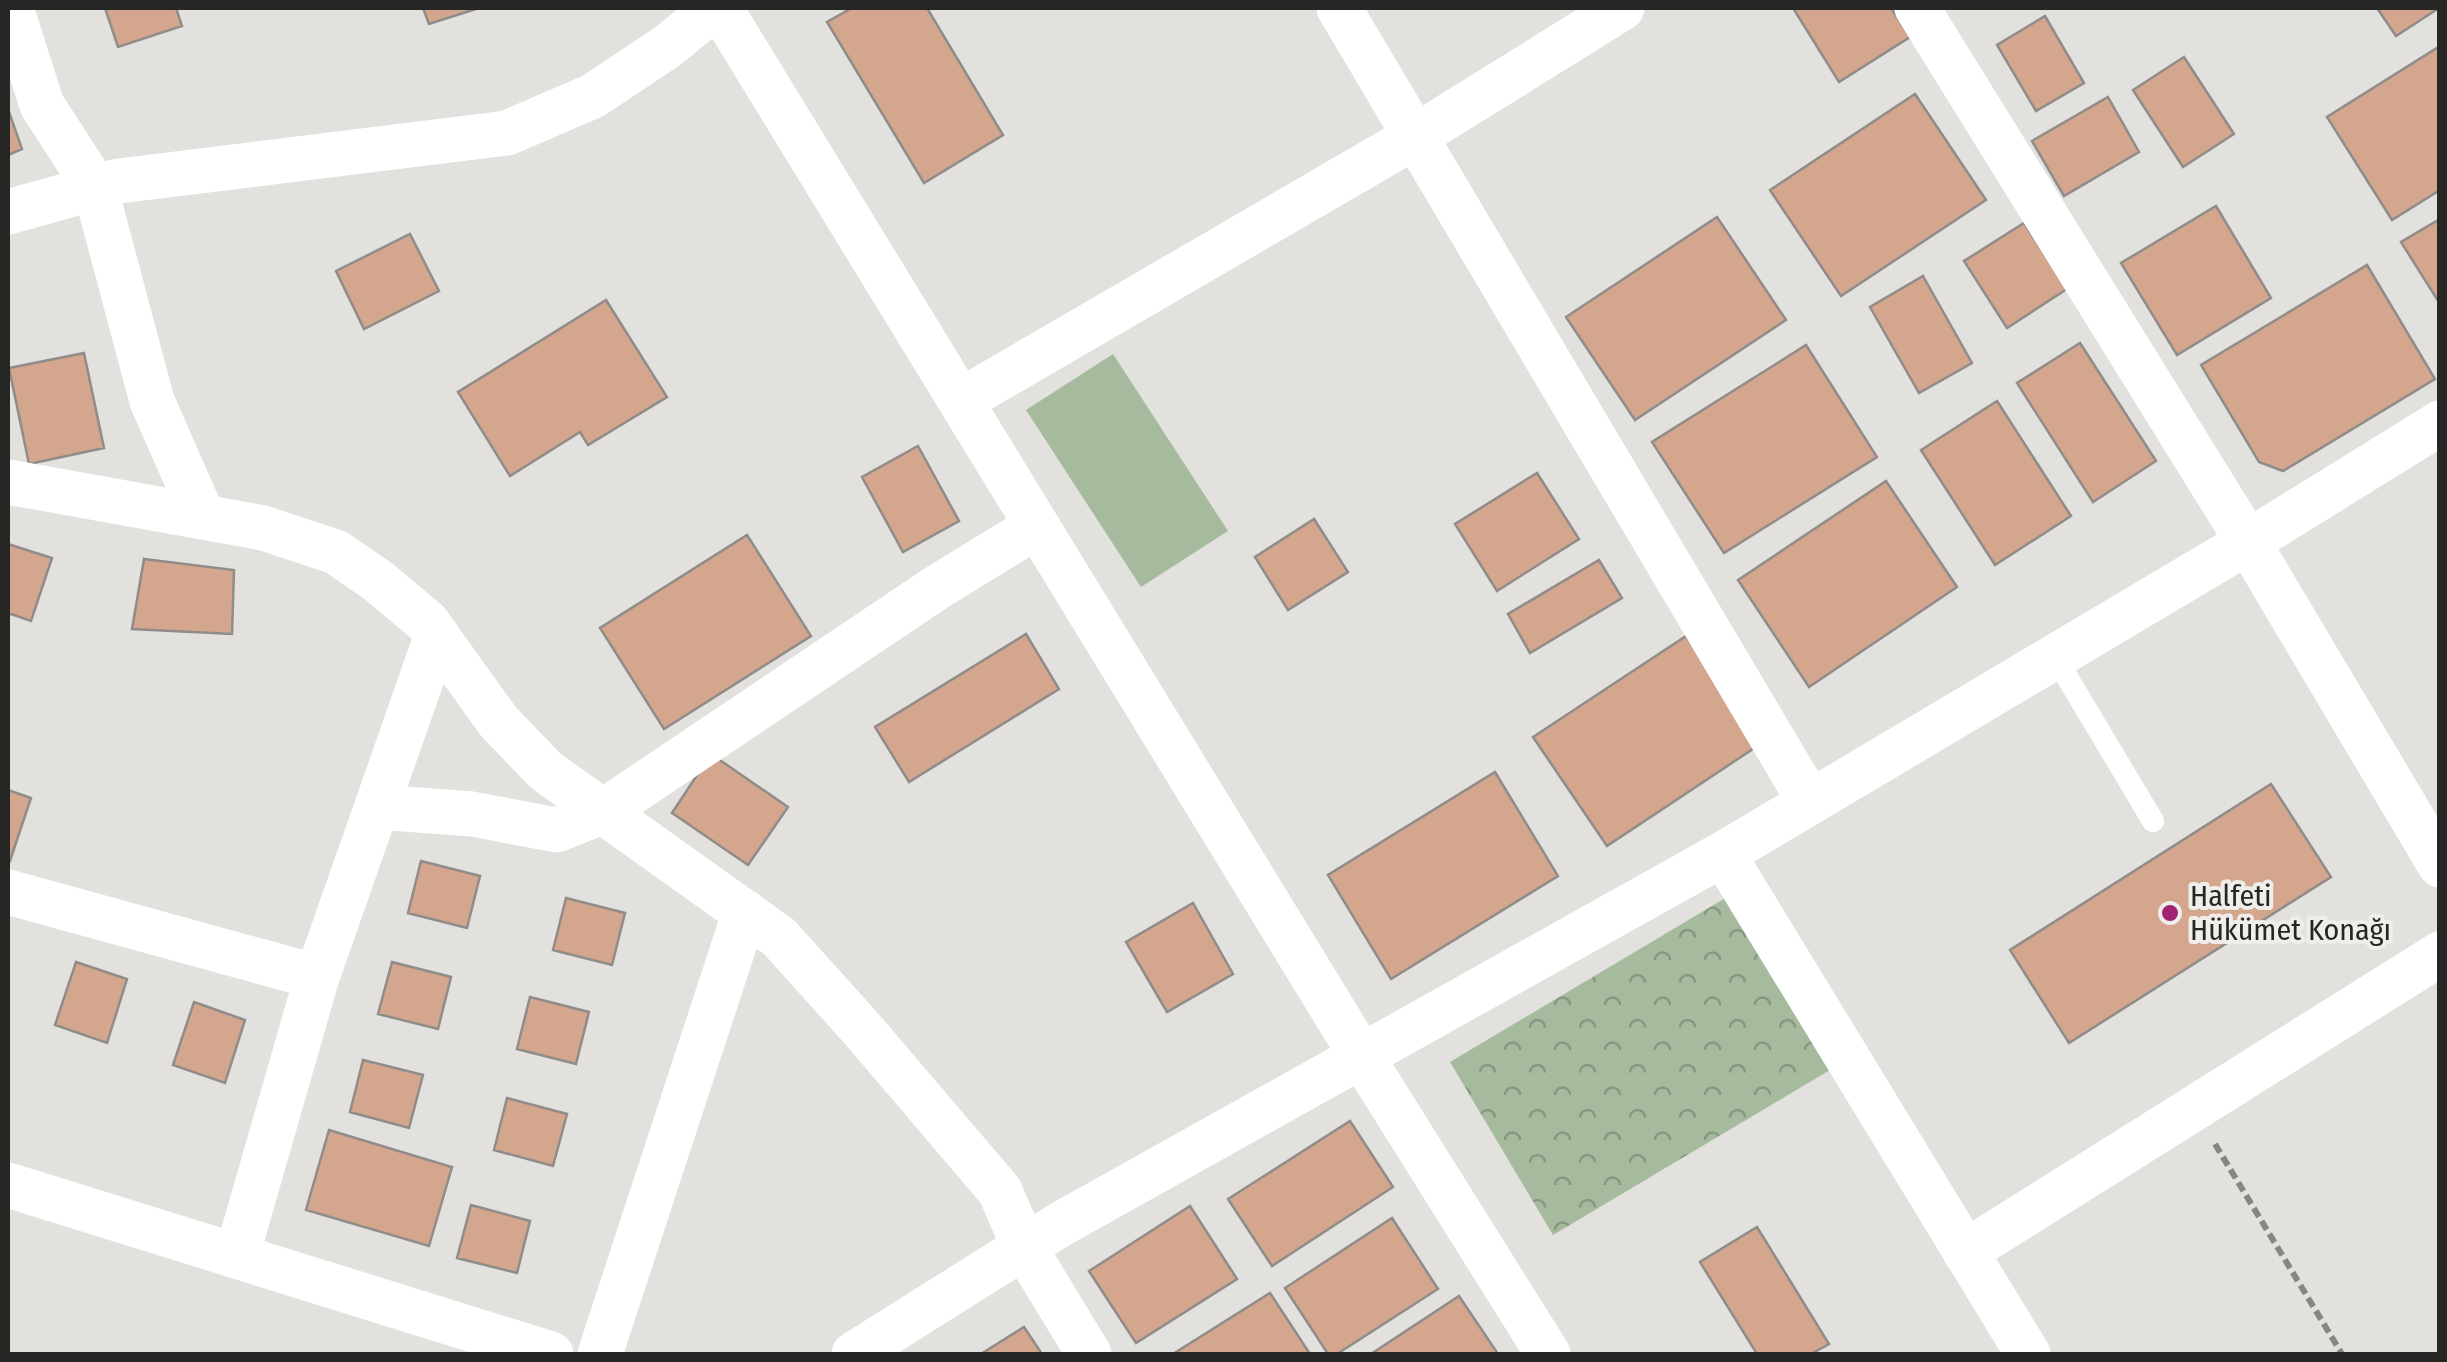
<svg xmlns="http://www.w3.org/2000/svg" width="2447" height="1362" viewBox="0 0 2447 1362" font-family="'Fira Sans Condensed',sans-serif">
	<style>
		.green { fill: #a6bb9e }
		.park { fill: url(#park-crowns) }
		.building { fill: #d3a68d; stroke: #8f8c8a; stroke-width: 2.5 }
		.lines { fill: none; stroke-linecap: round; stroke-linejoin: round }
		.path { stroke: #868684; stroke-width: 6; stroke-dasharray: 10 5; stroke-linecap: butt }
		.service { stroke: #fff; stroke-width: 22 }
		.minor { stroke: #fff; stroke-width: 45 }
		.poi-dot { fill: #a32373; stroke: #efeeeb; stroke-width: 4 }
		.labels { text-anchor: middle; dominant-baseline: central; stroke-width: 8; stroke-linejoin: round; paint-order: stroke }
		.poi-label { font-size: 30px; fill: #262625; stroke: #efeeeb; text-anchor: start }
	</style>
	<defs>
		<pattern id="park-crowns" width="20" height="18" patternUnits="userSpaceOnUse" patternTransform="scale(2.5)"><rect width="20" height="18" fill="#a6bb9e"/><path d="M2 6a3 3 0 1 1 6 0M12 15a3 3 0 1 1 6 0" fill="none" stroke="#879881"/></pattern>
	</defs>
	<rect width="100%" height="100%" fill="#e2e1de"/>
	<path class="green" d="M1113 354 1228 531 1141 587 1026 410Z"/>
	<path class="park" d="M1727 897 1830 1070 1553 1235 1450 1062Z"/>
	<path class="building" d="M105 8H176L182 26 118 47Z
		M423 8H479L429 24Z
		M852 8H927L1003 135 924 183 827 22Z
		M1793 8H1891L1910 37 1839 82Z
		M2377 8H2439L2396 36Z
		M2045 16 2084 83 2036 111 1997 45Z
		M2440 46V190L2392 220 2327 117Z
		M2184 57 2234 134 2183 167 2133 90Z
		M1915 94 1986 200 1841 296 1770 190Z
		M2108 97 2139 152 2064 196 2032 141Z
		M8 109 22 149 8 155Z
		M2216 206 2271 298 2177 355 2121 263Z
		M1717 217 1786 320 1635 420 1566 317Z
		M2440 219V304L2401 242Z
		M2024 223 2067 289 2007 328 1964 261Z
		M410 234 439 291 364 329 336 271Z
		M2367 265 2435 379 2283 471 2259 462 2201 365Z
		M1923 276 1972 363 1919 393 1870 307Z
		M606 300 667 397 588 445 580 432 510 476 458 392Z
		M2080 343 2156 461 2093 502 2017 383Z
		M1806 345 1877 457 1724 553 1652 442Z
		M84 353 104 448 29 464 9 368Z
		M1997 401 2071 516 1995 565 1921 450Z
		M918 446 959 521 903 552 862 477Z
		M1537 473 1579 539 1497 591 1455 524Z
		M1886 481 1957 587 1809 687 1738 580Z
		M1314 519 1348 572 1288 610 1255 557Z
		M747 535 811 636 664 729 600 628Z
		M8 544 52 558 31 621 8 613Z
		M144 559 234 570 232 634 132 629Z
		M1599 560 1622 598 1530 653 1508 614Z
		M1026 634 1059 689 909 782 875 727Z
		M1686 636 1759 745 1607 846 1533 737Z
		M711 754 788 807 748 865 672 813Z
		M1495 772 1558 876 1391 979 1328 875Z
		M2271 784 2331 877 2069 1043 2010 950Z
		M8 790 31 798 10 861 8 860Z
		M421 861 480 876 467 928 408 913Z
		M566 898 625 913 612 965 553 950Z
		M1193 903 1233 974 1167 1012 1126 942Z
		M76 962 127 979 107 1043 55 1025Z
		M392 962 451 977 438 1029 378 1014Z
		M530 997 589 1012 576 1064 517 1049Z
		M194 1002 245 1020 225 1083 173 1065Z
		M363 1060 423 1075 409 1128 350 1112Z
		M507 1098 567 1114 553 1166 494 1150Z
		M1350 1121 1393 1187 1272 1266 1228 1199Z
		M329 1130 452 1167 429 1246 306 1210Z
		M471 1205 530 1221 517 1273 457 1258Z
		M1190 1206 1237 1279 1136 1343 1089 1271Z
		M1392 1218 1438 1289 1337 1354H1328L1285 1288Z
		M1757 1227 1829 1344 1811 1354H1757L1700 1262Z
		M1270 1293 1310 1354H1173Z
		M1459 1296 1498 1354H1371Z
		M1024 1327 1042 1354H981Z"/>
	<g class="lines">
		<path class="path" d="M2215 1144 2342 1354"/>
		<path class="service" d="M2055 657 2153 821"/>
		<path class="minor" d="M11 8 42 105 95 187 152 401 203 517
			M720 8 1362 1057 1548 1354
			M1339 8 1810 802
			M1917 8 2248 542 2440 865
			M8 212 119 181 507 133 593 96 668 46 714 8
			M962 400 1416 136 1622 8
			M8 482 263 528 336 552 378 581 427 622 498 721 546 771 779 937 861 1028 1000 1191 1024 1247 1089 1354
			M377 807 472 814 557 830 604 811 936 588 1037 526
			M1723 854 2028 1354
			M8 892 317 977
			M8 1185 551 1354
			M1965 1252 2440 954
			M237 1255 317 977 437 635
			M600 1354 745 912
			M854 1354 1061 1224 1723 854 2248 542 2440 423"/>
	</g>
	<circle class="poi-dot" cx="2170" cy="913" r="10"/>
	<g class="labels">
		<g class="poi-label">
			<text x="2190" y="896">Halfeti<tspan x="2190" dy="34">Hükümet Konağı</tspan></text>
		</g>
	</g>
	<rect width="2447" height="1362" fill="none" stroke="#262625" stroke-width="20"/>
</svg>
